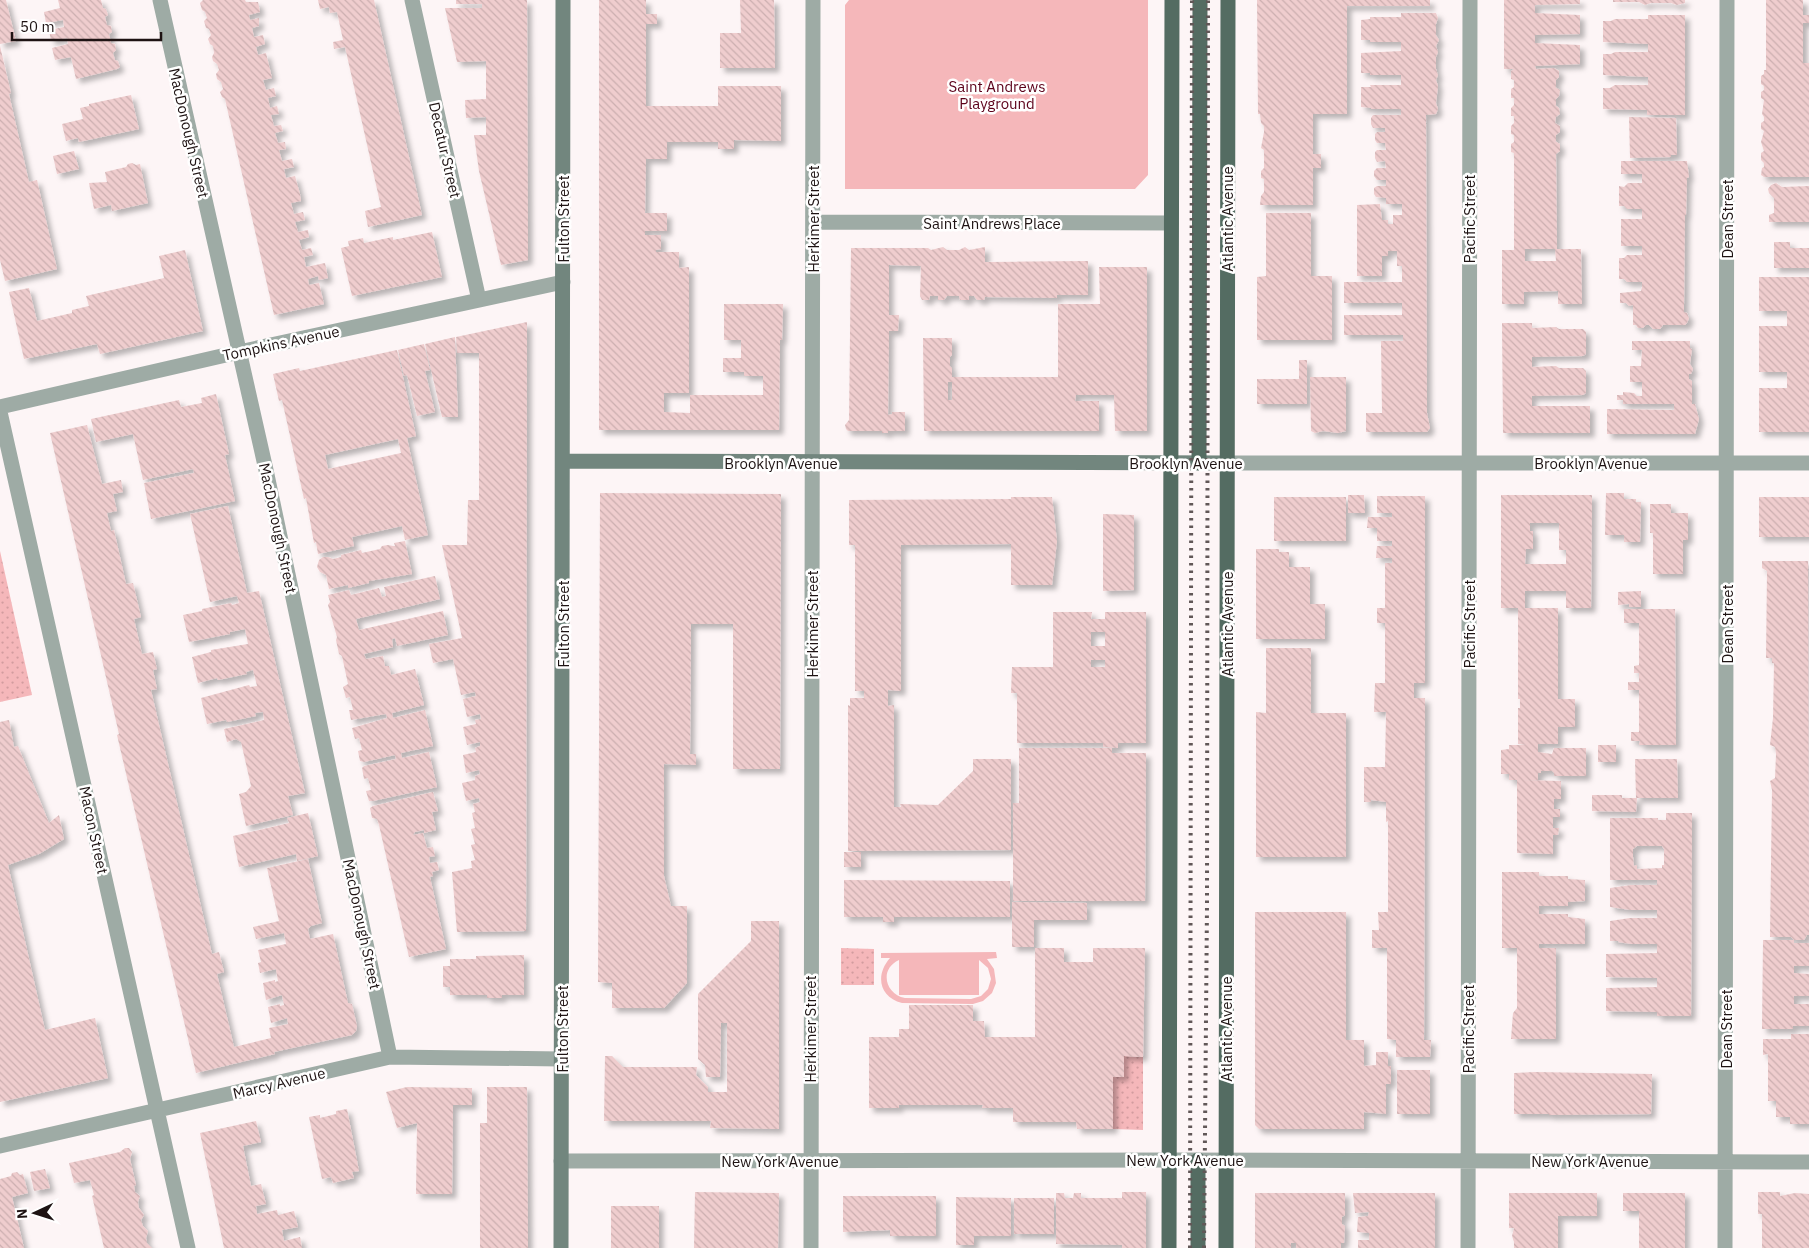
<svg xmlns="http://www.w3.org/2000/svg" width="1809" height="1248" viewBox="0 0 1809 1248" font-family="'IBM Plex Sans',sans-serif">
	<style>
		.park { fill: url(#park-dots) }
		.pitch { fill: #f5b7ba; fill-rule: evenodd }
		.building { fill: url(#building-back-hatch); fill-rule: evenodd; filter: url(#shadow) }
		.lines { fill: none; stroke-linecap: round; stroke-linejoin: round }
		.street { stroke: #9eaba5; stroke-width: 15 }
		.secondary { stroke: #72867e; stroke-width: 15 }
		.primary { stroke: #546c62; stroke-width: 15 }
		.rail { stroke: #615757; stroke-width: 4; stroke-dasharray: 2.5 5; stroke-linecap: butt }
		.labels { text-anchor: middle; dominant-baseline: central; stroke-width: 5; stroke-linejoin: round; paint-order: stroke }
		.park-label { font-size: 15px; fill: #5c021a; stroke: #fff }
		.street-label { font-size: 15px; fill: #1e1313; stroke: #fff }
	</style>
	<defs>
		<pattern id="park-dots" width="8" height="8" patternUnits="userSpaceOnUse" patternTransform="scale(1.25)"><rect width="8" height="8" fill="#f5b7ba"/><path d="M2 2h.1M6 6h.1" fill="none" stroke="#d29c9f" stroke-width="1.8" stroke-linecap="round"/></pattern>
		<pattern id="building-back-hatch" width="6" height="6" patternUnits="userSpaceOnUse" patternTransform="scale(1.25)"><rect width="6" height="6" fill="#efcdce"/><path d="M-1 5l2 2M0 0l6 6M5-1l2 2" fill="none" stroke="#ccafb0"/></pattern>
		<filter id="shadow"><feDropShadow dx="4.5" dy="4.5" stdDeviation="2.5" flood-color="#0004"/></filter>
	</defs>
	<rect width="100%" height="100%" fill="#fdf5f6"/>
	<path class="park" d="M0 551 32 695 0 702Z
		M841 948 874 949V985H841Z
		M1124 1056 1143 1057V1130L1113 1129V1077Z"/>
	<path class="pitch" d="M849 0H1148V175L1135 189H845V5Z
		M996 952 997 958 987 959 994 969 996 983 992 993 983 1001 973 1004 902 1003C879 997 875 975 890 958H881V953ZM899 960V995H979V960L988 968 991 979 988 989 981 996 971 999 905 998C885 994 879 969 899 960Z"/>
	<path class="building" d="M0 0H6L16 41 0 44Z
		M58 0H101L103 8 106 9 108 15 105 17 107 25 111 26 112 32 109 34 111 43 115 44 116 50 113 53 115 60 118 61 120 67 117 69 76 79 71 57 55 60 52 48 68 44 67 38 51 41 49 30 64 27 63 20 46 23 44 12 60 8Z
		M203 0H245L246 2H258L260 12 249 15 250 20 259 18V26L252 28 254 37 263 35 265 44 256 47 258 55 266 53 272 78 263 80 266 90 274 88 276 96 268 98 270 108 277 106 279 114 271 115 274 126 281 125 283 131 275 133 278 143 285 142 286 149 279 150 282 161 292 159 294 167 284 169 286 178 295 176 300 194 301 201 291 203 294 214 303 212 305 220 295 222 298 232 308 230 309 237 299 240 302 250 311 248 313 255 304 257 306 267 325 263 328 278 319 280 318 276 308 279 309 285 319 283 324 304 274 315 225 99 222 97 220 92 223 89 221 82 217 79 216 74 219 70 217 64 213 61 212 57 214 53 213 46 210 44 208 39 211 35 209 29 206 28 204 21 207 18 205 12 202 10 200 3Z
		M318 0H374L422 215 368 227 365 211 381 207 377 189 345 47 334 49 333 42 343 40 337 12 330 13 329 7 320 9Z
		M456 0H527L528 260 501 265 479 171 474 135H486V117L466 118 465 100 486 99V61L457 62 445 8H482V4H456Z
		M599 0H646V14H657V24H646V106H718V86H781V141L734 140V149H718V142H667V159H646L645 213H667V231H645V235H661V249L656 250V252H679V268L689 267V393H664V412L690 413V395H763V376H744V372H723V358H741V340H724V304H783L782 340H780L779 430H599Z
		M740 0H774L775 68H720V33H741Z
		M1257 0H1430V6H1347V114H1313V154H1321V168H1313V205H1260L1261 196 1264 192V179L1261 178V171L1264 168V150L1261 148 1264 132V126L1261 123 1260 114H1258Z
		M1504 0H1580V4L1535 5V13L1580 15V34L1535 35V43L1580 45V64L1535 66 1536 69 1554 68 1559 71V77L1556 80V87H1555L1560 90 1559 96 1556 99V105H1555L1559 108 1560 114 1556 117 1555 123 1560 126V132L1556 135V141H1555L1560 144V151L1556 154 1557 249H1581L1582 304H1558V291L1524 292V304H1502V250H1514V153L1511 152V144L1514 142V135L1511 134V126L1514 123V116H1511V108L1514 105V98H1511V89L1514 87V80L1511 79V71L1514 69H1504ZM1525 249H1555L1556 261H1525Z
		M1613 0H1685V3L1677 5 1671 3H1651L1645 5 1639 2H1613Z
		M1766 0H1803V15H1809V23H1803V63H1809V177H1764L1761 175 1762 168 1764 167V163L1761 160V153L1764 151 1761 142 1764 131 1761 129V123L1764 121V117L1762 114 1764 100 1761 98V92L1764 90V86L1761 84V76L1764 74V70H1766Z
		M1401 13H1436L1438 18 1436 24V35L1439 40 1436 46 1438 52 1436 57V69L1438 75 1436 80 1438 86 1436 103 1438 109 1436 114 1426 115 1427 413 1430 428 1427 432H1366V413H1382L1381 341H1403V335H1344V315H1402V303H1344V282H1402V266H1397V251H1388V256H1382V276H1357V205L1380 204 1382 220H1388V224H1393V215H1402V204H1386V198L1376 197 1374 194V188L1377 186H1386V180H1377L1374 176V171L1377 168H1386L1385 161 1377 162 1375 158V152L1377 150H1386L1385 143H1377L1375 140V134L1377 132H1385V128H1373L1371 124V118L1373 115H1401V109H1371V108L1361 107V87H1371L1370 85H1401V75H1370V73H1361V53L1401 51V42H1370V40H1361V20L1370 19V17H1401Z
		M1648 15H1685V115H1647V110L1603 109V88H1610L1615 85H1648V77L1603 75V54H1611L1615 52H1648V44L1603 42V21H1611L1615 19H1648Z
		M0 46 11 93 9 94 29 182 37 180 57 269 5 281 0 260Z
		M131 95 139 129 79 142 78 138 66 141 62 124 83 119 80 108 89 106V104Z
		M1629 117 1676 118 1677 155H1671V157L1630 158Z
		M74 151 79 169 57 174 53 156Z
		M1621 161H1687L1689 177 1687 178 1686 215H1685L1684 306V312L1687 313 1689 318 1687 323 1685 325H1663L1660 329H1653L1649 325H1646L1643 328H1638L1636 325H1633V305L1629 306 1626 303H1620V293L1641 291 1642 287V282H1627L1624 279H1619V258H1624L1627 255H1642V246H1621V219H1642V209H1627L1624 206H1619V186L1624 187 1628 183H1642V174H1621Z
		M132 163 136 165 140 164 148 203 112 211 111 205 94 209 89 183 107 182 105 172 126 167 128 164Z
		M1776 183 1782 187 1809 186V222H1769V215L1774 213V198L1769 193 1768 189 1771 185Z
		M1266 213H1311V276H1332V340H1257V277L1266 276Z
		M432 232 442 277 352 296 341 248 349 246 348 241 363 238 364 243 393 237V240Z
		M1774 242H1790V248H1809V268H1774Z
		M943 247 947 250H959L965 247 969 250 985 247V262L1088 261V295H1057V298L985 297 984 300H977L974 296H969V300H960L959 296H947L944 300H938V296H930L929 300H922L920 296 921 266 889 265V315H899L898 331H889L888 415 892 414V412H905V431H888V433H882V431H848L846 429 845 425 849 420 851 248H928L931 250Z
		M185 250 203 331 100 354 97 344 24 359 9 292 29 288 37 321 72 313V310L89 306 86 296 164 278 159 256Z
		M1099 267H1147V431H1115L1114 395H1076L1075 401H1099V431H924L923 338H952V355L950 357V366L952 368V377H1058V304H1100ZM948 382H952V400H948Z
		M1759 277H1809V432H1759V388H1787V372H1759V326H1787V311H1759Z
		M527 322 526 931 457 932 452 872 472 868 471 861 475 860 471 845 475 844 471 829 475 828 472 813 475 812 473 804 480 802 479 798 466 801 462 783 475 780V776L480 774 479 770 466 773 463 755 476 752 475 748 480 746V742L467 745 463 727 476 724 475 720 481 719 480 714 467 717 463 699 476 696 475 692 461 695 453 659 433 663 429 644 462 638 442 545H467L468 500H479V353H457L456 337Z
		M1502 323H1532V328L1556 327 1559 329H1583L1586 332V354L1583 356 1532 357V367L1556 366 1559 368H1583L1586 371V393L1583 395 1532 396V406H1590V433H1503Z
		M455 337 458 417H442L425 344Z
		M1632 341H1690V348L1692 349 1690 364 1693 369 1691 374H1689V379L1692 381V404H1695L1699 419 1695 434H1607V409L1674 410V404H1623V400H1617V395H1623V392L1634 393 1637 396H1642V382H1630V366H1641L1642 350H1632Z
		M424 344 430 370 425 371 435 412 417 416 407 375 404 376 398 350Z
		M397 350 416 436 407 438 428 535 405 540 402 526 352 537 354 546 318 554 316 542 314 543 306 498 304 499 282 400 279 401 273 374 299 368 300 371ZM398 439 401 453 328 469 325 455Z
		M1299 360H1307V404H1257V379H1299Z
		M1310 377H1346V431L1338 433 1323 431 1315 433 1311 431Z
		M216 394 229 454 225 455 235 501 151 519 144 483 194 473 193 469 143 480 133 434 96 442 91 419 179 400 181 407 202 403 201 398Z
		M87 425 102 484 121 480 123 492 113 494 117 511 107 513 111 531 114 530 126 584 133 583 141 617 134 619 142 654 153 652 157 669 153 670 157 689 151 690 212 954 219 952 224 972 217 974 234 1047 271 1038 269 1028 288 1024 287 1018 271 1023 268 1007 280 1004V1006L284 1005 282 995 266 1000 263 983 275 980V982L278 981 277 976 276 969 260 973 258 963 261 962 258 950 286 944 284 933 256 939 253 927 279 921 267 868 308 859 322 923 311 926 308 929 310 939 333 934 348 1003 352 1004 357 1026 356 1031 352 1035 274 1052 275 1054 196 1073 117 735 119 734 50 433Z
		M600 493 781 494 780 769H733V624H691L690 754H696V765L664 764V876L671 906H687V983L664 1008H612V983L598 982Z
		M1606 493H1624V499H1636V502H1641L1640 542H1624V535H1605Z
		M1348 495H1364L1365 513H1348Z
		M1501 495H1592L1591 608H1566V591H1525V608H1558V699H1575V727H1558V744H1538V752L1552 754 1554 748H1586V776H1554V773L1552 771H1541V773H1538V780H1524L1561 781V799H1554V809H1560V817H1553V828H1559L1558 835H1553V854L1517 853V780H1509V774H1501V750L1509 749V745H1526L1518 744V708H1520V699H1518V608H1501ZM1530 523H1559V550H1566V564H1525L1526 549H1533V531H1530Z
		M1377 496H1425V683H1414V698H1425L1424 1040H1431L1430 1057H1396V1040L1387 1039V948H1372V930H1379L1378 912H1388V821L1386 822V802L1371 800V802H1364V767H1385L1386 712H1374L1375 683H1385V623H1377V608H1385V563H1392V558H1376L1377 546H1392V541H1377V528H1367L1368 517H1392V513H1377Z
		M1011 497H1052L1057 541 1052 585H1011V544L901 545V691L888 690V706L894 705V807H901L900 804 938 805 973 771V759H1011V850L848 851V705L850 706V698H864V691H855V545H849V500L1011 499Z
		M1274 497H1346V541H1274Z
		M1759 497H1809V537H1759Z
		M1650 504H1671V513H1688V540H1683V574H1653V533H1650Z
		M228 506 247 593 259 591 305 793 288 796 293 815 246 826 239 794 246 792 251 786 241 742 236 739 227 742 224 729 264 720 263 712 255 713 256 716 227 722 226 720 207 724 201 698 249 685 250 687 257 686 253 670 246 672 247 674 218 680 217 678 198 683 192 657 211 652V650L248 644 245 629 230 632V634L189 642 183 615 202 611V609L231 603 232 605 239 603 237 596 210 602 190 514Z
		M1103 514 1134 515V590L1103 591Z
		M405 541 412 574 369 581V583L348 588V585L329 589 326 575 320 572 317 567 319 560 323 557H328L333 559 341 557V555L361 550 362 553 380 549 382 546 388 545 393 546H395L394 543Z
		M1256 549H1279V552H1289V567H1310V604H1325V639H1256Z
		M1762 561H1808L1809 935H1807L1804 940H1794L1791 937H1770L1772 790 1770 781 1775 778 1776 754 1775 747 1770 745 1773 718 1774 663H1772V658H1766L1767 571 1762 568Z
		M435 576 440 599 356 619 359 630 443 611 448 635 397 646 395 638 392 639 393 647 364 654 366 659 383 656 385 666H389L391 675 415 669 424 705 392 713 393 718 425 710 433 746 401 753 402 758 429 752 437 787 373 801H369L366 791 371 790 368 778 364 779 362 768 364 766 396 759 395 755 364 762 360 761 358 751 362 750 359 738 355 739 352 728 387 718 386 714 351 720 349 710H353L350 697 346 698 343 687 348 684 342 656 339 654 336 640 337 637 328 605 330 602 328 595 349 590 351 595 379 588 382 597 386 596 384 587Z
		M1641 591V607H1629V604L1618 605V592Z
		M1624 609H1675L1676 745H1639L1640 741H1631V732H1639V690H1628V682H1639V673H1634V666L1639 665V623H1624Z
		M1053 612H1092L1091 619H1105V612H1146V743H1118V748L1103 747V743H1017V693H1011L1012 667H1053ZM1091 632H1105V646H1091ZM1091 660H1105V667H1091Z
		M1266 648H1311V713H1346V857H1256V712L1266 713Z
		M9 720 14 747 18 746 49 823 59 815 64 839 39 854 8 865 45 1030 95 1018 108 1078 0 1102V722Z
		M1598 745H1616V762H1598Z
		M1019 748H1112V753H1146L1145 901H1013V803H1019Z
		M1635 759H1677L1678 798H1636Z
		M433 792 438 811 432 812 436 830 424 833V830L415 832 413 835 423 833 427 848 433 847 435 856 429 857 430 863 437 862 439 870 432 872 433 876 430 877 446 949 409 957 379 825 377 819 372 818 370 808 373 806Z
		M1592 795H1622V798H1637L1636 812 1592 811Z
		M308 813 318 856 297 861 296 854 239 867 233 836 289 823 287 818Z
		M1666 813H1692L1691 1016H1657V1012L1606 1011V988L1657 987V978L1606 977V954L1657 953V944H1631L1618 942 1619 941H1610V921L1630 918H1657V910H1631L1610 907V888L1631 885H1657V880H1610V818H1658V820H1666ZM1637 846H1662L1664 849V865H1662V868L1637 869V865L1634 866 1633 857V849Z
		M844 852H861V867H844Z
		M1502 872H1539V876H1568V879L1585 880V901L1568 902V906H1539V914H1568V917L1585 919V944H1539V948H1556V1039H1511L1513 1013 1517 1008V948H1502Z
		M844 880 1010 881V917H894V922H883V917H844Z
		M1012 902 1087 903V920H1034V947H1012Z
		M1255 912H1346V1040H1364V1066L1376 1065V1052H1388V1066H1391V1084H1386V1114L1364 1112V1129H1259L1255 1125Z
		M751 921H779V1129L710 1128 711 1121H604L605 1056H612L623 1067H697L696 1075 708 1087V1092H727V1023H721L720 1077H706L705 1065 698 1059V994L751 941Z
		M1763 940H1794V943H1809V966H1794V973L1809 974V996H1794V1004H1809V1026H1793V1029H1762Z
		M1035 948H1064V962H1093V948H1145L1143 1057 1124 1056V1077H1113V1129H1077L1076 1122H1013V1108H982L983 1105H899V1108H869V1037H899V1029H909V1005H973V1021H984L985 1037H1035Z
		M524 955V995H502V998H487V995H450V987H443V966H450V959H476V956Z
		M1791 1034H1809V1124H1790V1117H1776V1101H1768V1054L1763 1055V1039H1791Z
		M1397 1070H1430V1114H1397Z
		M1535 1072 1652 1074 1651 1114 1549 1115V1114H1514V1073Z
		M407 1087 472 1088V1105H453L452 1194H416L417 1123 397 1128 386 1092Z
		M487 1087H527L528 1248H480V1123H487Z
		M347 1109 359 1171 352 1172 354 1178 333 1183 331 1177 322 1179 309 1117 320 1115V1118L336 1114V1111Z
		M256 1121 261 1142 243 1146 251 1186 261 1184 266 1204 256 1206 257 1214 277 1210 278 1215 294 1211 298 1227 282 1230 283 1236 284 1241 300 1237 302 1248H224L200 1133Z
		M125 1148H129L132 1152 130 1159 136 1185 134 1186 135 1192 140 1196 138 1202 139 1208 144 1215 141 1220 143 1226 148 1231 146 1238 147 1243 152 1248H104L92 1196 94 1195 90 1180 74 1183 69 1163 120 1152Z
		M45 1169 50 1188 34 1191 30 1172Z
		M17 1172 20 1175 23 1174 28 1193 12 1197 24 1248H0V1179L11 1176 12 1173Z
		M695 1192 779 1193 778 1248H694Z
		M1122 1192H1146V1248H1122V1245L1056 1244V1193H1064L1065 1198H1073L1074 1193H1081V1198H1122Z
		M1758 1192H1780V1196L1795 1193 1809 1194V1248H1762V1214H1758Z
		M1255 1193H1345V1215L1342 1217V1224L1345 1226 1344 1243H1341V1248H1296V1243H1291V1248H1255Z
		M1353 1193H1435V1248H1358V1240H1369V1233L1357 1232 1358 1217 1368 1216 1369 1212 1355 1213Z
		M1509 1193H1597V1216H1558V1248H1514V1242L1512 1236 1514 1228H1509Z
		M1623 1193H1685V1248H1639V1211H1623Z
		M843 1196H936V1236H890V1230L843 1232Z
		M956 1197 1011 1198V1236H974V1245H956Z
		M1014 1198H1054V1234H1014Z
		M611 1206H659V1248H611Z"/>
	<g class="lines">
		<path class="street" d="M160 0 266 470 390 1057
			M412 0 479 300
			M813 222 1171 223
			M0 407 239 352 563 282
			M0 412 188 1248
			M1227 463H1809
			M0 1146 390 1057 562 1059
			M561 1161 1178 1160 1809 1162
			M811 1248 813 0
			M1468 1248 1470 0
			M1725 1248 1727 0"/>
		<path class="secondary" d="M563 461 1227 463
			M561 1248 563 0"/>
		<path class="primary" d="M1199 463 1200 0
			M1169 1248 1172 0
			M1198 1248V1160
			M1226 1248 1228 0"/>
		<path class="rail" d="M1190 1248 1192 0
			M1204 1248 1207 905 1208 0"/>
	</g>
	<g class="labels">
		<g class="park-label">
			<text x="997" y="86">Saint Andrews<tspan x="997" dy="17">Playground</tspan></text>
		</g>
		<g class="street-label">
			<text transform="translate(189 133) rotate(77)">MacDonough Street</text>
			<text transform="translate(445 150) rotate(77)">Decatur Street</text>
			<text transform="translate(563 219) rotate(-90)">Fulton Street</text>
			<text transform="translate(813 219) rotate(-90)">Herkimer Street</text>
			<text transform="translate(1227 219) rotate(-90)">Atlantic Avenue</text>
			<text transform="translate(1469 219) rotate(-90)">Pacific Street</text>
			<text transform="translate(1727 219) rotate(-90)">Dean Street</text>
			<text x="992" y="223">Saint Andrews Place</text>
			<text transform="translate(281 343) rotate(-12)">Tompkins Avenue</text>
			<text x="781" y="463">Brooklyn Avenue</text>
			<text x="1186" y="463">Brooklyn Avenue</text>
			<text x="1591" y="463">Brooklyn Avenue</text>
			<text transform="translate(278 528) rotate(78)">MacDonough Street</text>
			<text transform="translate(563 624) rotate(-90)">Fulton Street</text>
			<text transform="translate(812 624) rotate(-90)">Herkimer Street</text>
			<text transform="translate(1227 624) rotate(-90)">Atlantic Avenue</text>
			<text transform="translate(1469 624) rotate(-90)">Pacific Street</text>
			<text transform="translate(1727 624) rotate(-90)">Dean Street</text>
			<text transform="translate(94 830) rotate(78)">Macon Street</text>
			<text transform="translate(362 924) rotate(78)">MacDonough Street</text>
			<text transform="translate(562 1029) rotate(-90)">Fulton Street</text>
			<text transform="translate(810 1029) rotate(-90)">Herkimer Street</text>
			<text transform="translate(1226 1029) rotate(-90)">Atlantic Avenue</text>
			<text transform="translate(1468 1029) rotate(-90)">Pacific Street</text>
			<text transform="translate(1726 1029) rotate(-90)">Dean Street</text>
			<text transform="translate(279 1083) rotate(-13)">Marcy Avenue</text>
			<text x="1185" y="1160">New York Avenue</text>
			<text x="780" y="1161">New York Avenue</text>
			<text x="1590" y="1161">New York Avenue</text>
		</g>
	</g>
	<g transform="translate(35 1213) rotate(266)" stroke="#ffffff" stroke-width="4" paint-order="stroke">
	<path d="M0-4L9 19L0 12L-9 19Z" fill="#1e1313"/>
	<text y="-8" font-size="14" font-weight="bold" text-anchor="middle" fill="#1e1313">N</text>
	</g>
	<path d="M12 32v8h149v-8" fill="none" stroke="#1e1313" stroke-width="2.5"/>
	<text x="20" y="32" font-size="15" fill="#1e1313" stroke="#ffffff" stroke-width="4" paint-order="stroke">50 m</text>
</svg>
